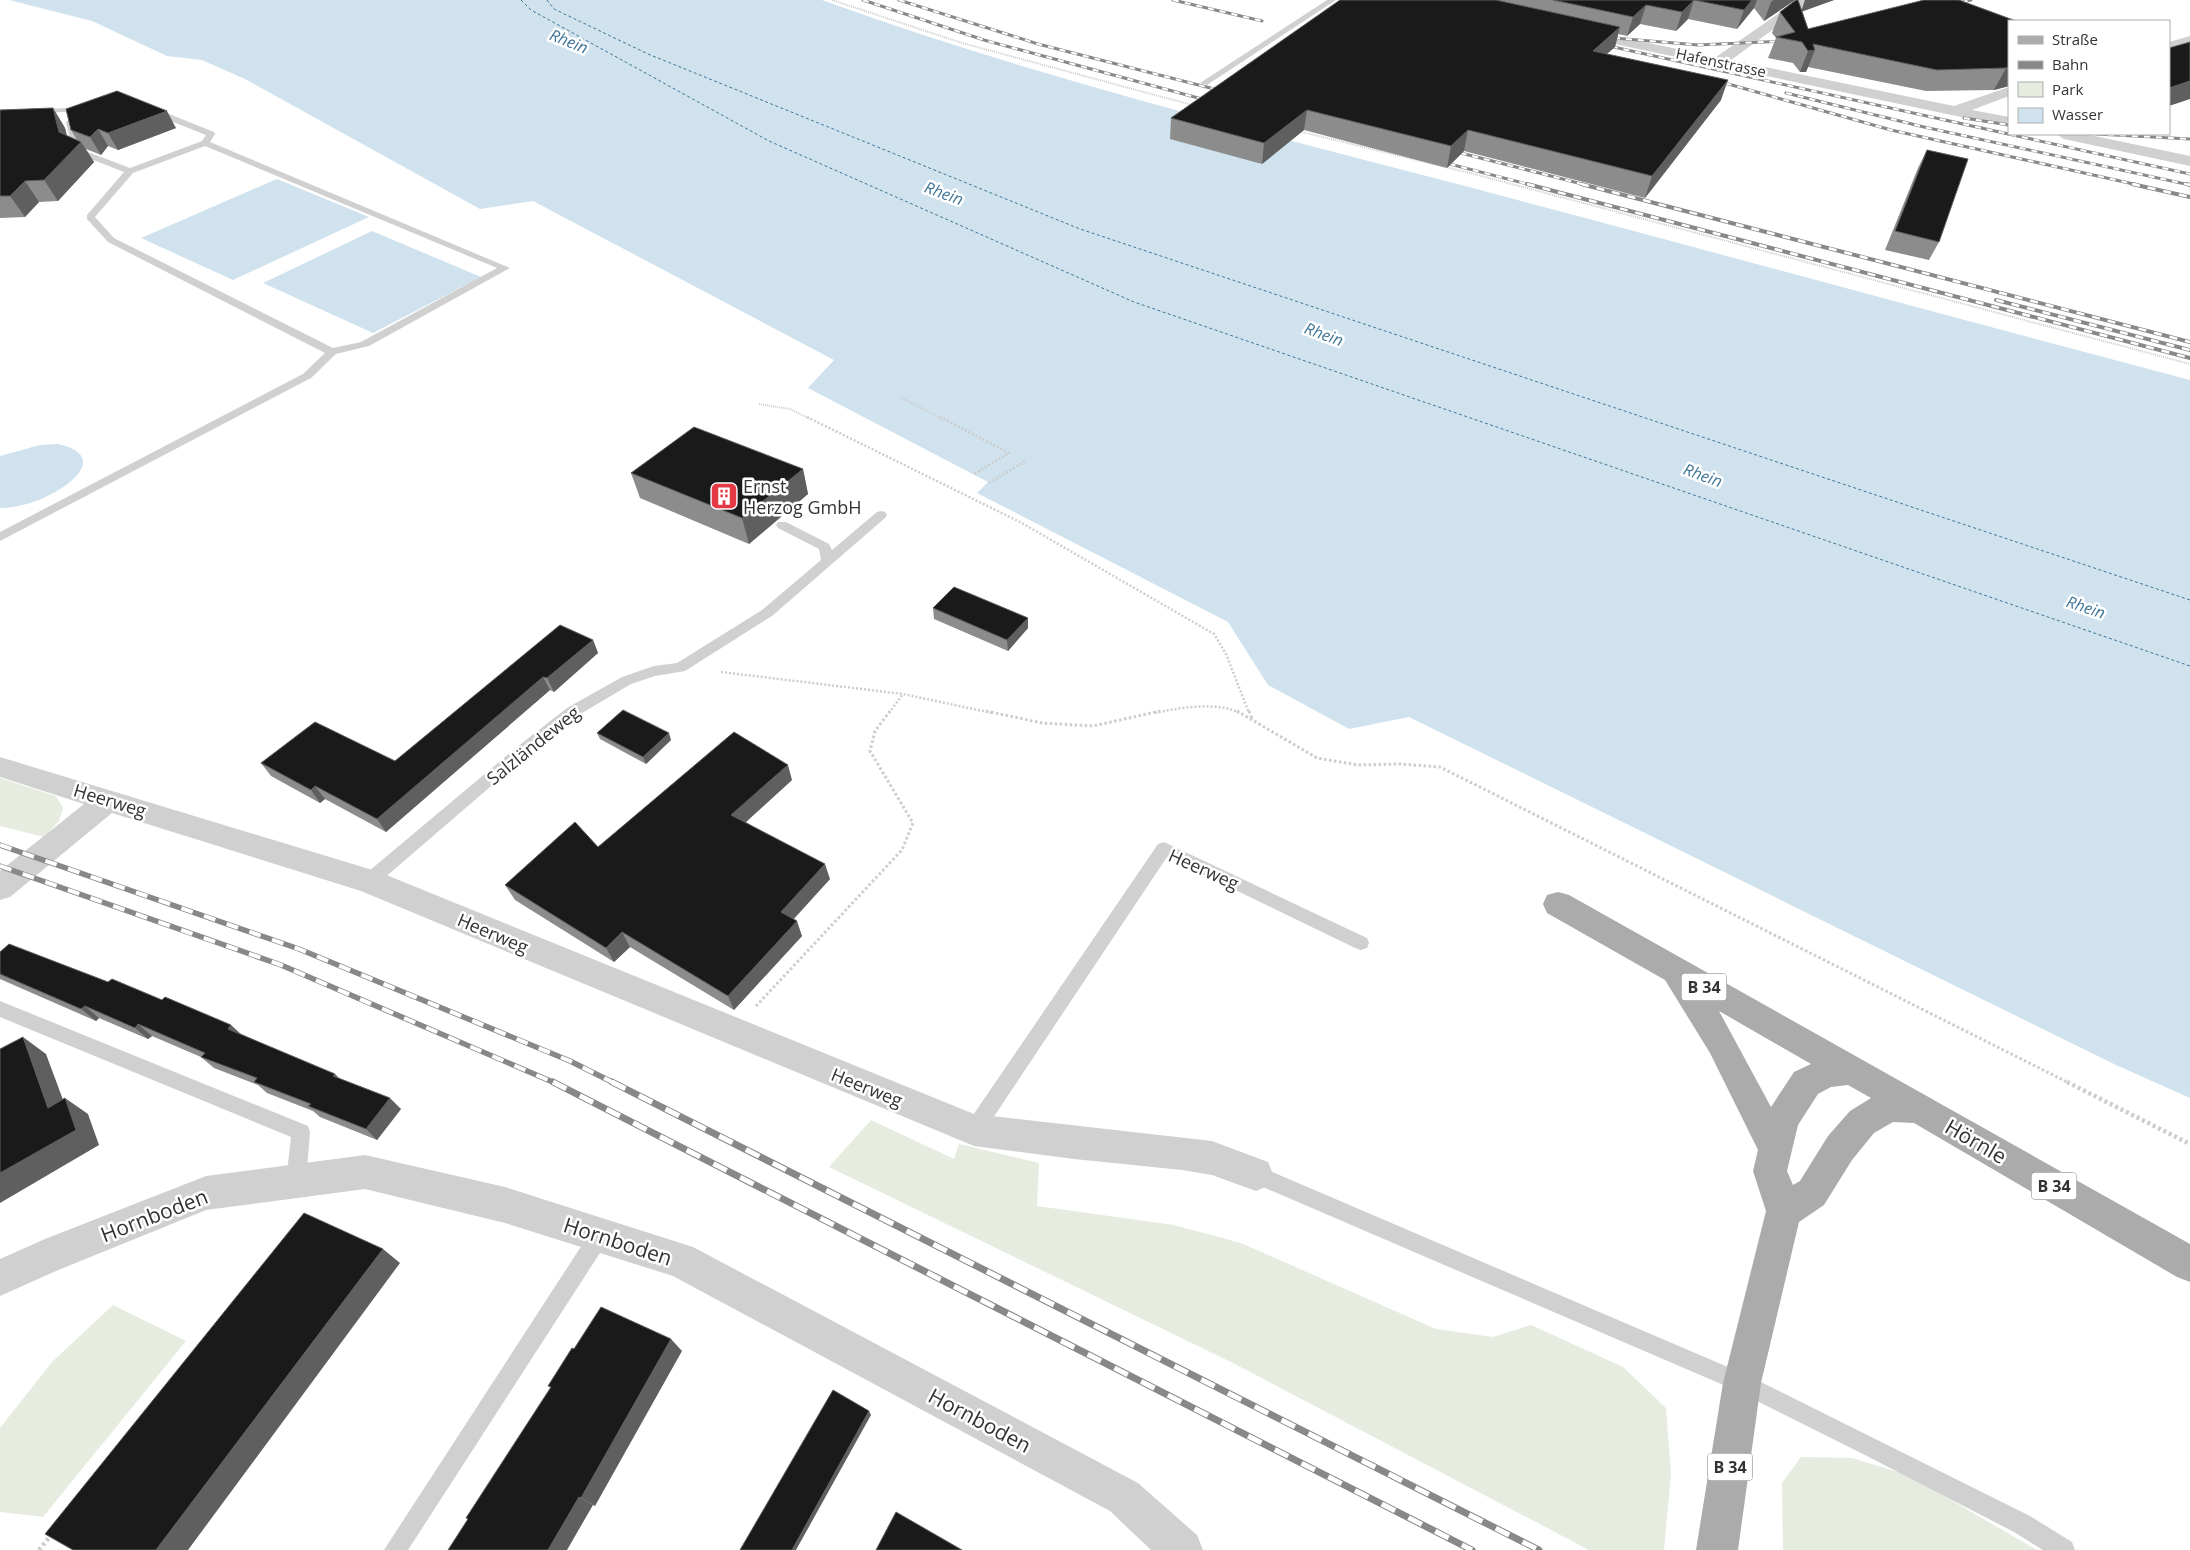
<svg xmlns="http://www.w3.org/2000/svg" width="2190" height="1550" viewBox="0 0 2190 1550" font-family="'Open Sans',sans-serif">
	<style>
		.green { fill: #e6ecdf }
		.water { fill: #cfe2ee }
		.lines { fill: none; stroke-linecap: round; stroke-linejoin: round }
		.ferry { stroke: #3f7597; stroke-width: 1; stroke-dasharray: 3 2.5; stroke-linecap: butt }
		.path-far3 { stroke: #cdcdcd; stroke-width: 2; stroke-dasharray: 1 1; stroke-linecap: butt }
		.path-far2 { stroke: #cdcdcd; stroke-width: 2.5; stroke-dasharray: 2 2; stroke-linecap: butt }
		.path-far1 { stroke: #cdcdcd; stroke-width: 3; stroke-dasharray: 2.5 2.5; stroke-linecap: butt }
		.path { stroke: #cdcdcd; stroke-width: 4.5; stroke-dasharray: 3 3; stroke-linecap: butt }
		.service { fill: #d0d0d0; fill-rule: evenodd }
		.minor { fill: #d0d0d0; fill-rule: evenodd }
		.primary { fill: #ababab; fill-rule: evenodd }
		.rail-far3-casing { stroke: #888; stroke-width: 3 }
		.rail-far2-casing { stroke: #888; stroke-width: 4 }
		.rail-far1-casing { stroke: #888; stroke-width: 5.5 }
		.rail-casing { stroke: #888; stroke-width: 7 }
		.rail-far3 { stroke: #fff; stroke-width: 2; stroke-dasharray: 6; stroke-linecap: butt }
		.rail-far2 { stroke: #fff; stroke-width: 2.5; stroke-dasharray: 8; stroke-linecap: butt }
		.rail-far1 { stroke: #fff; stroke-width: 4; stroke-dasharray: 12; stroke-linecap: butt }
		.rail { stroke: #fff; stroke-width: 5; stroke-dasharray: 15; stroke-linecap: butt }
		.wall { fill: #8c8c8c }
		.shaded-wall { fill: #5f5f5f }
		.building { fill: #1a1a1a; stroke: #5f5f5f }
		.labels { text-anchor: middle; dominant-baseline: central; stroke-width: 5; stroke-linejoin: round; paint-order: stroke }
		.far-street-label { font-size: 15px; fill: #333; stroke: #fff }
		.far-water-label { font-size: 16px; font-style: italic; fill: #3f7597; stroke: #fff }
		.shield { fill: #fff; stroke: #707070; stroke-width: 1 }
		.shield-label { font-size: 16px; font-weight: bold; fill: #333 }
		.poi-label { font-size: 18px; fill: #333; stroke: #fff; text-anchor: start }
		.street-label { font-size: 18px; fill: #333; stroke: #fff }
		.near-street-label { font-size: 21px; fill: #333; stroke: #fff }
	</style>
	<rect width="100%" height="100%" fill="#fff"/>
	<path class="green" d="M0 778 56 796 63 808 59 821 44 837 0 826Z
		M871 1120 954 1159 959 1144 1039 1163 1037 1206 1174 1225 1241 1243 1436 1329 1493 1337 1531 1325 1623 1367 1666 1408 1671 1474 1664 1550H1589L1235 1364 829 1167Z
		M113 1305 186 1341 43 1517 0 1512V1428L52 1362Z
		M1801 1457 1852 1458 1908 1475 2037 1550H1783L1782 1483Z"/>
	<path class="water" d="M9 0H822C1023 73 1231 125 1438 179 1689 245 1939 314 2190 380V1098L2116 1065 1409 717 1349 729 1268 685 1228 622 977 493 988 482 808 388 834 360 533 201 480 209 247 80 202 60 167 56 92 21Z
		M277 179 369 217 233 280 141 238Z
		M372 231 481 277 373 333 263 283Z
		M58 444C99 453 83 476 57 491 40 501 19 508 0 508V456L40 445Z"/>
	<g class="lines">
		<path class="ferry" d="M521 0 531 10 769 141 1134 302 2190 666
			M547 0 554 9 648 54 1080 229 2190 600"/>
		<path class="path-far3" d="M832 0 962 43 1192 105
			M1298 131 1474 174 2190 364
			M902 398 942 419
			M759 404 790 409 810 419"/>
		<path class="path-far2" d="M807 417 1020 522 1214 634 1226 654 1249 713
			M940 417 1009 453 974 474
			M989 483 1025 461
			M721 672 903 694 992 713
			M889 713 903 694
			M1155 713C1177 708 1219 701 1239 713"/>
		<path class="path-far1" d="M986 711 1042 723 1093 726 1160 711
			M1237 711 1317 758 1358 765 1401 764 1440 767 2069 1083
			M1249 711 1252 719
			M756 1006 902 850 913 823 870 751 875 731 890 711"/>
		<path class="path" d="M2067 1082 2190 1144
			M39 1550 51 1535"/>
		<path class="service" d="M1327 0H1336L1207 85 1200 83Z
			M89 107V111H86L0 115V111Z
			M148 108H154L214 132 215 134 210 142 510 268 369 346 336 354 311 378 0 541V532L303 374 325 353 108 242 87 219V215L124 172 73 152 66 122 75 115H81V119L74 123 80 149 130 168 202 141 206 135 148 112ZM205 146 497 268 361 342 333 348 114 238 95 217 133 173Z
			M881 511 885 512 887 515 885 518 772 616 685 671 655 676 631 684 577 716 527 755 375 886 369 888 363 886 361 881 363 876 517 747 567 708 622 677 654 666 677 663 762 610 821 560 819 549 778 528 776 525 778 522H786L829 544 832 550 877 512Z
			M1164 842 1367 938 1369 943 1367 948 1361 950 1355 948 1167 857 981 1136 974 1139 967 1136 965 1130 967 1124 1158 844Z
			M0 1001 308 1126 310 1132 306 1181 303 1188 296 1190 289 1188 286 1181 291 1137 0 1017Z
			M1256 1165 1749 1376 2030 1516 2072 1542 2075 1550H2043L2014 1532 1863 1454 1735 1390 1249 1181 1246 1174 1249 1167Z
			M600 1225 607 1228 610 1235 607 1242 408 1550H384L593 1228Z"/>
		<path class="minor" d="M1798 0H1814L1731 60 1954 106 2009 87V96L1972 110 2009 117V127L1581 37 1574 33 1581 29 1716 57Z
			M2190 36V44L2169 50V42Z
			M2056 134H2085L2190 156V166L2064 139Z
			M0 757 379 872 974 1114 1212 1141 1268 1162 1273 1174 1268 1186 1256 1191 1212 1175 1182 1170 1074 1159 974 1146 361 891 112 813 10 897 0 900V871L84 804 0 777Z
			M365 1155 505 1187 693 1247 1138 1483 1197 1535 1203 1550H1151L1110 1511 673 1276 505 1223 365 1189 206 1210 56 1271 0 1296V1259L45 1239 206 1176Z"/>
		<path class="primary" d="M1558 892 1569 895 2190 1244V1282L2177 1277 1914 1123 1893 1122 1874 1133 1852 1160 1824 1205 1799 1222 1761 1383 1738 1550H1696L1723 1383 1766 1211 1753 1171 1758 1150 1710 1053 1665 980 1547 913 1543 904 1547 895ZM1719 1011 1811 1064 1794 1072 1771 1107ZM1848 1085 1871 1098 1850 1111 1828 1136 1800 1181 1793 1185 1787 1171 1798 1125 1818 1094 1831 1087Z"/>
		<g class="rail-far3-casing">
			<path id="rail-far3" d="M863 0 984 40 1213 102
				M899 0 1038 44 1226 92
				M1173 0 1262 21
				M1950 5 1971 0
				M1602 37 1698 45 1787 41
				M1600 44 2190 174
				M1714 80 1891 130 2138 185
				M1786 93 1924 127 2190 185
				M1964 118 2009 125
				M2096 134 2190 139
				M1449 150 1586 185
				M1438 161 1531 185"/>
		</g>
		<g class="rail-far2-casing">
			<path id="rail-far2" d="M1527 184 2190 358
				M1581 184 2190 342
				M2132 184 2190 197
				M2187 184 2190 185
				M1996 300 2190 350"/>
		</g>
		<g class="rail-far1-casing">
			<path id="rail-far1" d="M0 845 299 949 570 1061 614 1083
				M0 866 281 965 555 1083"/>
		</g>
		<g class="rail-casing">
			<path id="rail" d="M553 1082 1472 1550
				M612 1082 1539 1550"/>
		</g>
		<use href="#rail-far3" class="rail-far3"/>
		<use href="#rail-far2" class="rail-far2"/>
		<use href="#rail-far1" class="rail-far1"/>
		<use href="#rail" class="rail"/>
	</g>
	<path class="wall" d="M1340 0H1795L1764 21 1754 8 1737 29 1688 19 1676 31 1640 24 1627 36 1618 34 1615 47 1607 54 1721 100 1645 198 1464 151 1447 168 1304 130 1262 164 1170 139 1171 118Z
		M1805 0H1834L1802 11 1808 29 2016 21 2009 86 1994 90 1926 91 1808 67 1806 72H1800L1793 63 1768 58 1776 38 1772 33 1780 12 1802 10Z
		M53 108 65 128 67 136 77 140 71 130 66 109 176 128 118 150 108 146 101 155 86 149 94 162 58 201 39 202 25 217 0 218V110Z
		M1927 150 1939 242 1929 260 1885 250 1918 168Z
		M803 469 808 494 749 544 640 498 631 473Z
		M933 608 1028 618V628L1008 651 934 619Z
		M593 640 598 653 554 692 550 690 386 832 325 799 320 803 271 776 261 763 395 761Z
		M597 733 671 740 646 764 600 739Z
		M792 780 746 822 830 879 794 919 802 936 734 1010 630 947 614 962 515 900 505 885 598 847Z
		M0 952 241 1034 340 1079 401 1109 377 1140 320 1117 313 1111 267 1093 258 1085 214 1068 201 1057 152 1036 148 1039 99 1018 96 1021 0 979Z"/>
	<path class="shaded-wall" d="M1694 0 1688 19 1676 31 1682 12Z
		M1752 0H1757L1754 8 1737 29 1744 10Z
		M1774 0H1795L1764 21 1771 2Z
		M1805 0H1834L1801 12Z
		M1646 5 1640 24 1627 36 1633 17Z
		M1620 27 1615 47 1588 70 1593 51Z
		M1815 50 1806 72H1800L1808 51Z
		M2009 67V86L1994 90 2006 68Z
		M1728 80 1721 100 1645 198 1652 176Z
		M2190 81V99L2169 106V88Z
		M53 108 65 128 71 152 81 142 94 162 58 201 44 180 59 132Z
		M1307 110 1304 130 1262 164 1264 143Z
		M167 111 176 128 118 150 108 133Z
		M98 129 108 146 101 155 90 137Z
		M1468 130 1464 151 1447 168 1451 146Z
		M25 181 39 202 25 217 10 196Z
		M803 469 808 494 749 544 742 518Z
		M1028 618V628L1008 651 1007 640Z
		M593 640 598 653 554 692 547 678Z
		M543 677 550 690 386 832 377 819Z
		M669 733 671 740 646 764 643 757Z
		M788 765 792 780 737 830 731 815Z
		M315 786 325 799 320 803 311 790Z
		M825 864 830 879 786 927 781 912Z
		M797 921 802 936 734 1010 728 996Z
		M622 932 630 947 614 962 606 948Z
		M85 1006 99 1018 96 1021 81 1009Z
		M138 1024 152 1036 148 1039 135 1028Z
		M231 1025 243 1036 228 1029Z
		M23 1037 46 1054 72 1124 48 1108Z
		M335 1074 346 1085 333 1076Z
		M65 1098 88 1114 99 1145 0 1203V1173Z
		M390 1098 401 1109 377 1140 366 1129Z
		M383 1249 400 1263 188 1550H156Z
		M671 1339 682 1351 595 1506 581 1498Z
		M869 1411 871 1415 796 1550H792Z
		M579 1497 593 1505 567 1550H548Z"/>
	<path class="building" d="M1340 0H1496L1620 27 1593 51 1728 80 1652 176 1468 130 1451 146 1307 110 1264 143 1171 118Z
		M1553 0H1752L1744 10 1694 0 1682 12 1646 5 1633 17Z
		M1796 0H1798L1808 29 1924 0H1959L2016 21H2009V67L2006 68 1937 70 1813 44 1815 50 1808 51 1802 42 1776 37 1795 32 1780 12Z
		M2190 42V81L2169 88V48Z
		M117 91 167 111 108 133 98 129 90 137 71 130 66 109Z
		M53 108 59 132 81 142 44 180 25 181 10 196H0V110Z
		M1927 150 1968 159 1939 242 1895 231Z
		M694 427 803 469 742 518 631 473Z
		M954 587 1028 618 1007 640 933 608Z
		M560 625 593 640 547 678 543 677 377 819 315 786 311 790 261 763 315 722 395 761Z
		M623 710 669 733 643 757 597 733Z
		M734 732 788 765 731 815 825 864 781 912 797 921 728 996 622 932 606 948 505 885 575 822 598 847Z
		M9 944 108 982 112 979 162 1000 165 997 231 1025 228 1029 335 1074 333 1076 390 1098 366 1129 308 1106 311 1104 254 1082 257 1078 201 1057 205 1053 138 1024 135 1028 85 1006 81 1009 0 974V952Z
		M23 1037 48 1108 65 1098 76 1130 0 1173V1049Z
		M304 1213 383 1249 156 1550H73L45 1534Z
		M601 1307 671 1339 581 1498 579 1497 548 1550H448L468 1519 466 1518 551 1387 548 1386 572 1348 574 1349Z
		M833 1390 869 1411 792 1550H740Z
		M896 1512 962 1550H876Z"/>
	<defs>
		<g id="building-square" transform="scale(1.4375)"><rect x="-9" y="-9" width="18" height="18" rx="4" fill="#e63946" stroke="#fff"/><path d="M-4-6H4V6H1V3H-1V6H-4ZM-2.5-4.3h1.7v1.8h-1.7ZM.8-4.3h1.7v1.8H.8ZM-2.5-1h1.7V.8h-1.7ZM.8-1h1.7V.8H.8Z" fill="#fff"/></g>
	</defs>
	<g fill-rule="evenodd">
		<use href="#building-square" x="724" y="496"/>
	</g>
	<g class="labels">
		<g class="far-street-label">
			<text transform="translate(1721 62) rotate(12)">Hafenstrasse</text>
		</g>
		<g class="far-water-label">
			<text transform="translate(569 41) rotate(22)">Rhein</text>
			<text transform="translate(944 193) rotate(20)">Rhein</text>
			<text transform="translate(1324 334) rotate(20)">Rhein</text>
			<text transform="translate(1703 475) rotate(20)">Rhein</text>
			<text transform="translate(2086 607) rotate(19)">Rhein</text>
		</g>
		<g class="shield">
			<rect x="1681.5" y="973.5" width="45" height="27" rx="4"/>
			<rect x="2031.5" y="1172.5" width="45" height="27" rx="4"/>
			<rect x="1707.5" y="1453.5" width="45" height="27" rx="4"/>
		</g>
		<g class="shield-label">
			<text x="1704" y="987">B 34</text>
			<text x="2054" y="1186">B 34</text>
			<text x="1730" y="1467">B 34</text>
		</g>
		<g class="poi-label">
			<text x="743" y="486">Ernst<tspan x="743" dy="21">Herzog GmbH</tspan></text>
		</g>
		<g class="street-label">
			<text transform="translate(533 745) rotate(-39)">Salzländeweg</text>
			<text transform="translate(110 800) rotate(17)">Heerweg</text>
			<text transform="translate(1204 869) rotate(24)">Heerweg</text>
			<text transform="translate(493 933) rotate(23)">Heerweg</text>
			<text transform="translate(867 1087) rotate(22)">Heerweg</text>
		</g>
		<g class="near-street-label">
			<text transform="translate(1976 1141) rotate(30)">Hörnle</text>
			<text transform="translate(154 1215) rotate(-21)">Hornboden</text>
			<text transform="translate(618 1241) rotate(18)">Hornboden</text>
			<text transform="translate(980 1420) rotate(28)">Hornboden</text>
		</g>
	</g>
	<rect x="2008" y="20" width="162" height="115" fill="#ffffff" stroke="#adadad"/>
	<rect x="2018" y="36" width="25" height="8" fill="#ababab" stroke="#adadad"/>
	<text x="2052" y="45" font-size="15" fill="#333333">Straße</text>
	<rect x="2018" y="61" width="25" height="8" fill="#888888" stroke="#adadad"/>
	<text x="2052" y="70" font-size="15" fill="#333333">Bahn</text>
	<rect x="2018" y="82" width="25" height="15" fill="#e6ecdf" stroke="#adadad"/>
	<text x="2052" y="95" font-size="15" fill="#333333">Park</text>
	<rect x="2018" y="108" width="25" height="15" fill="#cfe2ee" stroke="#adadad"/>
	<text x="2052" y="120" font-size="15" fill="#333333">Wasser</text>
</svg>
